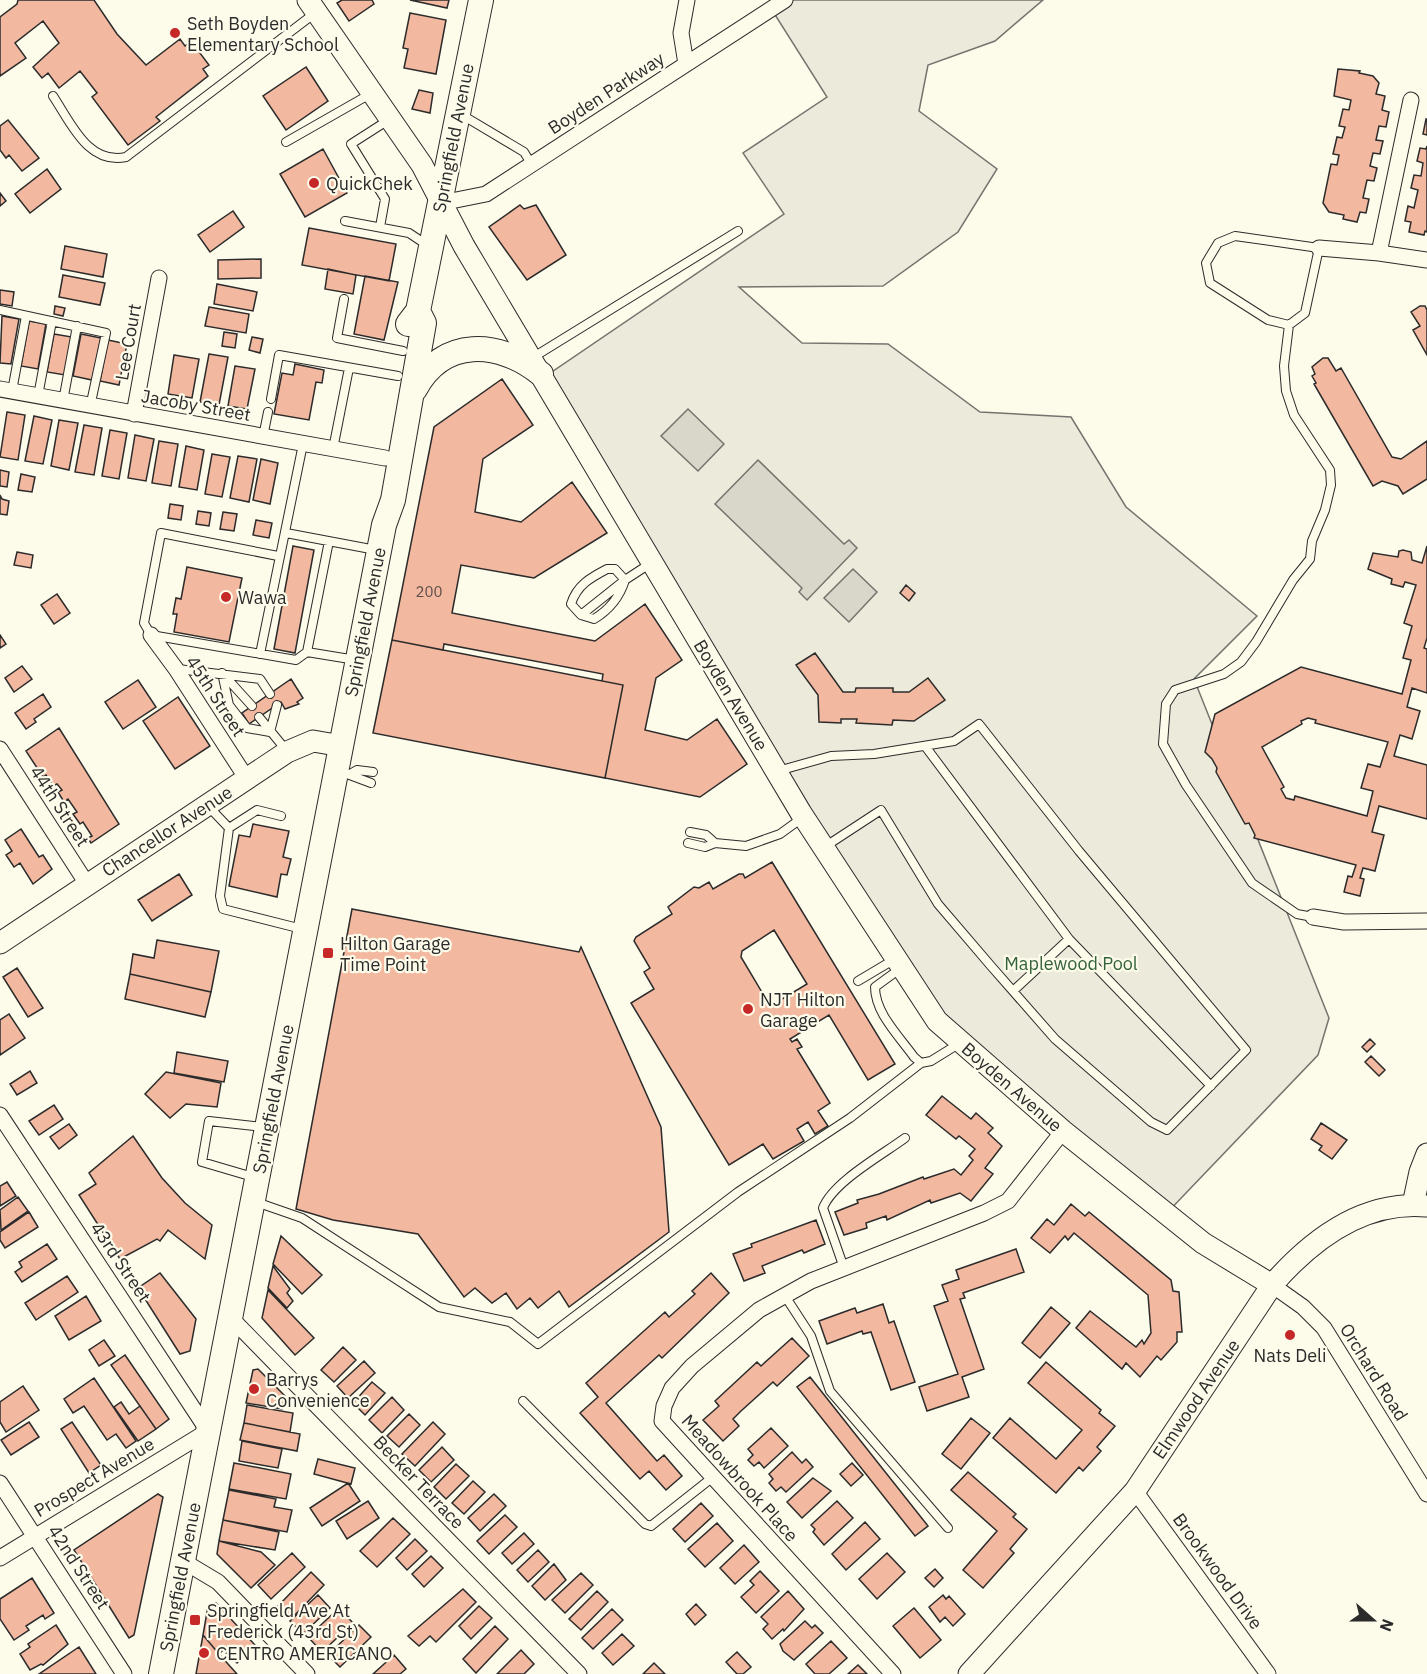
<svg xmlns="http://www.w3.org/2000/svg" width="1427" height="1674" viewBox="0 0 1427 1674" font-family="'IBM Plex Sans',sans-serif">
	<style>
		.green { fill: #ecebdb; stroke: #74746e; stroke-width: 1.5 }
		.water { fill: #d8d7c9; stroke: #74746e; stroke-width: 1.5 }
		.building { fill: #f2b8a0; stroke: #2b2b2b; stroke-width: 1.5; fill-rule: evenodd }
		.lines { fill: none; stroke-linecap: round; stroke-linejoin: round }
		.lane-casing { stroke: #2b2b2b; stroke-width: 10 }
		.street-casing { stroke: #2b2b2b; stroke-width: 17 }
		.secondary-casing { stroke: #2b2b2b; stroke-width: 23 }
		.primary-casing { stroke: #2b2b2b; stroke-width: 26 }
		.lane { stroke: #fdfbea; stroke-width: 8 }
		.street { stroke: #fdfbea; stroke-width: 15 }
		.secondary { stroke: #fdfbea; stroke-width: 21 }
		.primary { stroke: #fdfbea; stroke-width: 24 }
		.poi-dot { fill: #c62828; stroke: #fdfbea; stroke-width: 2 }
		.labels { text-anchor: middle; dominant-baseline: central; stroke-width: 4.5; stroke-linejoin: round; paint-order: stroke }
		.number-label { font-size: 15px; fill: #5d4e48 }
		.poi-label { font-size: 18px; fill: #2b2b2b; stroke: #fdfbea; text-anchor: start }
		.street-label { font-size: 18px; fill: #2b2b2b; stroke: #fdfbea }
		.park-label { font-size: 18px; fill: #34623c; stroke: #fdfbea }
	</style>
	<rect width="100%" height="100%" fill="#fdfbea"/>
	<path class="green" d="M788 0H1043L995 41 928 65 919 111 997 169 958 232 883 286 739 287 802 343 888 344 980 412 1071 417 1126 507 1257 616 1194 679 1329 1018 1318 1055 1163 1217 969 1052 803 804 543 378 784 214 743 153 827 97 772 10Z"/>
	<path class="water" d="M688 409 724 444 698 471 661 436Z
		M758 460 844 544 849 540 857 548 807 600 799 592 802 588 715 504Z
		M853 569 877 592 849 622 824 598Z"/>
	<path class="building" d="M18 0H94L117 34 146 65 180 39 185 46 191 41 209 65 203 69 208 76 156 117 160 121 128 145 92 97 97 93 80 71 59 88 48 73 42 78 33 67 59 43 43 21 15 43 26 58 0 76V17L17 4Z
		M342 0H372L374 4 349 21 337 3Z
		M410 0H449L447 8Z
		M410 13 446 20 436 74 404 68 408 49 403 48Z
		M306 67 328 101 286 130 263 96Z
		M1338 69 1360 71 1359 73 1373 76 1379 83 1376 94 1385 96 1382 110 1389 112 1386 127 1379 126 1376 140 1383 141 1380 154 1373 153 1370 166 1377 168 1374 181 1367 180 1363 198 1369 199 1366 213 1360 212 1357 222 1343 219 1344 215 1329 212 1323 203 1331 164 1337 165 1339 155 1333 154 1337 137 1342 138 1345 127 1339 126 1343 109 1349 110 1351 100 1334 96Z
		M419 90 433 93 430 113 412 109Z
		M1426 119H1427V135L1423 134Z
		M8 120 39 158 22 171 9 155 6 158 0 150V126Z
		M1427 146V232L1425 231 1424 235 1409 232 1411 222 1405 221 1408 206 1414 208 1418 190 1411 188 1414 175 1421 176 1423 163 1417 161 1420 148 1426 149Z
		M323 149 347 193 305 217 280 174Z
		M47 169 61 189 30 213 15 194Z
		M0 193 6 201 0 206Z
		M520 205 524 209 536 205 566 255 527 280 489 227Z
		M233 211 244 227 210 252 198 235Z
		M309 228 396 244 389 281 302 265Z
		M65 246 107 254 103 277 61 269Z
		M261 259V278L218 279V260Z
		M328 269 356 275 353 294 325 289Z
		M63 275 105 283 100 305 59 297Z
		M365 276 398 282 384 340 354 334Z
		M217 284 257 292 253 311 214 304Z
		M0 290 14 292 12 306 0 304Z
		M55 306 65 308 63 316 54 314Z
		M1420 306H1425L1427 310V355L1413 330 1420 326 1411 312Z
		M209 307 249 314 246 333 205 326Z
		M2 316 19 319 11 364 0 363Z
		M29 321 46 324 38 369 21 366Z
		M224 332 237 334 235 348 222 346Z
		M54 334 72 337 65 375 47 372Z
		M81 334 101 338 92 380 73 376Z
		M252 337 263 339 260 353 249 350Z
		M108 340 127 344 119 385 100 381Z
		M209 354 228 357 219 405 200 402Z
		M174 355 199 359 192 398 168 394Z
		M1323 358H1328L1336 371 1341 368 1392 457 1401 459 1427 441V479L1403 494 1398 486 1382 481 1373 486 1314 384 1316 383 1312 376 1315 374 1312 367Z
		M295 364 324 370 322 383 316 382 309 420 274 414 282 373 293 375Z
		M235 366 255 369 247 409 228 406Z
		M502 379 533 425 483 459 475 512 521 522 572 482 607 533 534 578 461 565 452 613 595 641 645 604 682 660 656 678 645 730 687 740 717 719 747 764 700 797 605 778 623 685 602 681 603 674 444 644 443 650 392 640 434 427Z
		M7 412 25 415 18 460 0 457Z
		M34 416 52 420 43 464 25 461Z
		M59 420 78 423 69 470 51 466Z
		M84 425 102 428 94 475 75 472Z
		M110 430 127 433 119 479 102 476Z
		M135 435 154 439 146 481 128 478Z
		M159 441 178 444 171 486 152 483Z
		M186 446 204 450 197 490 179 487Z
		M212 454 230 457 222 497 205 494Z
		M238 456 257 459 249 502 230 498Z
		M261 459 278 463 270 504 253 500Z
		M0 470 9 472 7 487 0 486Z
		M21 474 35 477 32 492 18 490Z
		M0 495 2 499 9 501 7 515 0 514Z
		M170 504 183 506 181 520 168 518Z
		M198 511 211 513 209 526 196 524Z
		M223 512 237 514 234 531 220 529Z
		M256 520 272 523 269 538 253 535Z
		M293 546 314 550 295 653 274 649Z
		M1427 546V638L1424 648 1427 649V693L1412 688 1407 707 1420 711 1412 739 1400 735 1394 756 1427 765V819L1379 806 1372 832 1384 835 1375 871 1363 868 1360 878 1364 879 1360 896 1344 892 1348 876 1352 877 1356 865 1254 838 1255 835 1249 823 1245 824 1216 772 1217 768 1212 759 1205 752 1215 714 1301 667 1402 694 1411 660 1403 658 1412 626 1404 623 1416 585 1405 582 1403 587 1391 584 1392 579 1368 569 1373 553 1398 557 1399 551 1403 550 1411 552 1412 560 1422 563ZM1308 718 1316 720 1315 723 1388 742 1380 767 1368 764 1361 788 1373 791 1367 816 1295 796 1294 800 1286 798 1281 789 1284 787 1262 747 1302 724 1301 721Z
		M17 552 33 555 31 568 14 565Z
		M187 567 242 578 229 642 174 632 177 614H173L176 598 181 599Z
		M906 585 915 593 909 601 900 593Z
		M57 594 70 613 54 624 41 605Z
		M0 635 6 644 0 648Z
		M392 640 623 685 605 778 373 733Z
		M815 653 843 692H855L856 688H893V692H909L928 678 945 700 914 721 893 720 892 725 856 723 857 719H841V723L819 722 818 695 796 665Z
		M22 666 32 679 14 692 5 678Z
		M291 679 303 698 297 702 299 704 285 709 281 702 249 724 242 713Z
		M138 680 156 707 123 729 105 702Z
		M43 694 51 707 34 719 36 722 26 729 15 713Z
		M178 697 210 746 175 769 143 721Z
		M59 728 119 824 91 843 88 838 92 836 83 822 80 824 73 814 77 812 68 799 64 802 58 792 62 790 57 784 53 786 46 775 43 777 26 751Z
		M253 824 289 831 283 857 291 859 287 875 281 874 277 897 229 886 239 835 250 837Z
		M21 829 39 857 43 855 52 869 33 884 20 863 14 867 6 855 12 851 5 840Z
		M772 862 895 1064 868 1080 829 1015 790 1039 792 1042 797 1039 802 1047 797 1049 830 1103 818 1111 828 1126 815 1134 808 1122 797 1129 804 1141 773 1159 763 1144 729 1165 631 1003 654 989 644 972 650 968 634 941 636 937 672 914 668 907 694 887 699 888 709 882 713 889 739 874H743L745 878ZM774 930 807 984 774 1004H769L741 957 742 951Z
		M179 874 192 895 152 921 138 900Z
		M352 909 579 952 581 947 661 1127 669 1232 569 1307 559 1291 538 1308 530 1298 517 1309 506 1293 492 1303 475 1288 464 1297 418 1234 333 1220 296 1209Z
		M157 940 219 951 211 992 130 974 133 954 154 958Z
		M17 968 43 1008 28 1017 3 977Z
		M130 974 211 992 205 1017 125 999Z
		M9 1014 25 1038 0 1055V1020Z
		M1370 1039 1375 1044 1367 1052 1362 1047Z
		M177 1052 228 1061 224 1082 174 1073Z
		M1371 1056 1385 1070 1379 1076 1365 1062Z
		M30 1071 37 1083 17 1095 10 1084Z
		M166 1072 221 1083 217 1107 186 1104 170 1118 145 1094Z
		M942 1096 971 1119 976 1113 993 1128 988 1133 1002 1146 985 1168 993 1174 971 1201 960 1193 931 1203 930 1200 887 1220 886 1216 866 1223 867 1228 844 1235 835 1212 858 1203 857 1200 879 1194 923 1177 924 1179 954 1169 961 1175 973 1160 969 1156 975 1149 959 1136 956 1139 926 1115Z
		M54 1105 63 1119 39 1135 29 1121Z
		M1321 1123 1347 1140 1332 1159 1319 1150 1322 1146 1311 1139Z
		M69 1124 77 1135 59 1149 50 1137Z
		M133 1136 162 1178 185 1203 212 1225 205 1259 168 1230 160 1241 157 1239 120 1259 79 1195 96 1184 89 1173Z
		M7 1182 16 1196 0 1206V1186Z
		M18 1197 28 1211 1 1230 0 1210Z
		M1071 1204 1085 1216 1089 1212 1171 1280 1173 1291 1179 1292 1182 1332H1177V1342L1161 1360 1157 1356 1140 1377 1126 1363 1122 1369 1076 1328 1090 1311 1136 1347 1142 1340 1144 1344 1151 1333 1148 1295 1074 1233 1068 1240 1065 1236 1050 1253 1031 1238 1047 1219 1054 1225Z
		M29 1212 38 1227 5 1248 0 1240V1232Z
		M816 1220 825 1244 804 1253 802 1250 762 1266 765 1273 744 1281 733 1254 752 1247 751 1244Z
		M281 1236 322 1275 302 1294 273 1264Z
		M47 1244 57 1259 22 1282 15 1272 22 1267 19 1262Z
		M1016 1249 1024 1272 963 1293 965 1298 960 1299 984 1369 962 1377 969 1397 927 1411 919 1387 958 1374 934 1306 948 1301 942 1285 959 1279 956 1270Z
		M273 1266 290 1289 287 1293 293 1301 287 1308 268 1288Z
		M160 1273 196 1319 190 1351 180 1354 138 1288Z
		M711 1273 729 1293 662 1358 659 1355 606 1403 657 1461 664 1455 682 1476 666 1490 649 1471 640 1479 580 1413 598 1397 586 1383 665 1312 669 1317 695 1294 692 1291Z
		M67 1276 78 1292 36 1320 25 1303Z
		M268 1290 314 1338 295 1355 262 1318Z
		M86 1296 101 1321 69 1340 55 1316Z
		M883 1304 889 1323 894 1321 915 1382 891 1390 871 1332 863 1334 862 1331 827 1344 819 1321 855 1308 857 1313Z
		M1051 1307 1070 1323 1040 1358 1022 1343Z
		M792 1338 809 1356 777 1386 773 1382 741 1411 733 1419 739 1426 723 1441 703 1420 719 1406 715 1401 757 1362 761 1366Z
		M104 1340 115 1356 99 1366 89 1350Z
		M343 1347 356 1360 334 1382 321 1370Z
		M125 1355 169 1419 156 1429 111 1365Z
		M364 1361 375 1373 348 1398 337 1386Z
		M1046 1362 1101 1410 1099 1413 1115 1426 1097 1447 1101 1451 1083 1471 1079 1467 1056 1493 993 1438 1010 1418 1056 1459 1082 1430 1028 1383Z
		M258 1369 285 1396 282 1409 246 1403 253 1370Z
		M810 1377 928 1526 915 1536 797 1387Z
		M94 1378 136 1441 126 1448 116 1434 107 1440 84 1406 73 1413 64 1399Z
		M372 1382 385 1393 365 1415 353 1403Z
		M23 1386 39 1410 6 1432 0 1422V1402Z
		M392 1397 404 1410 382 1433 369 1420Z
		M121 1402 129 1414 140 1406 156 1429 138 1441 114 1407Z
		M247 1405 293 1413 290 1432 244 1423Z
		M409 1414 420 1425 399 1447 387 1436Z
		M971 1418 990 1433 961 1469 942 1454Z
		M29 1422 39 1437 11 1455 1 1440Z
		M72 1422 101 1465 89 1473 61 1429Z
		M433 1422 445 1434 415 1466 402 1454Z
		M244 1423 300 1434 297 1451 240 1440Z
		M771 1428 788 1446 764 1468 759 1462 754 1466 748 1460 753 1455 748 1449Z
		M242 1441 282 1449 278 1468 239 1461Z
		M442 1447 454 1460 431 1482 419 1470Z
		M792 1452 802 1463 806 1459 813 1467 786 1492 781 1487 776 1491 769 1483 773 1479 769 1474Z
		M318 1459 355 1468 351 1484 314 1474Z
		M234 1463 291 1474 286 1499 229 1489Z
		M852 1463 863 1475 851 1486 840 1474Z
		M456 1464 469 1476 446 1499 434 1487Z
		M968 1472 1016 1514 1013 1517 1027 1529 1010 1549 1014 1553 983 1588 963 1570 997 1531 951 1490Z
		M813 1478 831 1491 802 1518 787 1502Z
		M473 1481 485 1492 464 1514 452 1503Z
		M348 1483 360 1501 322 1526 310 1508Z
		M229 1490 276 1499 274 1507 292 1510 287 1532 223 1520Z
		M158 1494 163 1497 134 1635 129 1638 74 1550Z
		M494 1494 506 1506 480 1531 468 1518Z
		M368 1501 379 1518 347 1539 336 1521Z
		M837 1501 853 1518 824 1545 813 1532 815 1529 811 1525Z
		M701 1503 713 1516 685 1542 673 1529Z
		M505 1515 517 1527 489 1554 477 1541Z
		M393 1518 410 1534 377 1567 360 1551Z
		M223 1520 279 1532 275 1550 219 1541Z
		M865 1522 880 1539 846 1570 832 1554Z
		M717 1523 733 1541 705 1567 688 1549Z
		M524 1533 534 1544 512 1564 502 1553Z
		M415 1539 427 1551 407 1570 396 1558Z
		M219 1541 261 1552 275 1565 251 1588 217 1554Z
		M744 1545 759 1562 735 1584 720 1568Z
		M538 1550 549 1562 528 1582 517 1570Z
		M292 1553 305 1567 271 1599 258 1585Z
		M887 1553 905 1572 877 1599 859 1579Z
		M431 1556 443 1568 424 1587 412 1574Z
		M554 1564 566 1580 545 1600 532 1586Z
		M935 1569 943 1578 934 1587 925 1578Z
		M760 1571 779 1591 756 1613 741 1597 754 1585 750 1581Z
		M311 1572 324 1585 291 1619 278 1606Z
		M581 1573 593 1585 565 1613 552 1600Z
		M32 1578 54 1613 45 1619 43 1615 26 1626 29 1630 14 1640 0 1619V1599Z
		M463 1589 476 1602 436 1642 430 1636 419 1646 408 1636Z
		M597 1591 608 1602 581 1630 569 1619Z
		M788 1591 804 1609 784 1631 783 1629 772 1639 763 1629 768 1624 761 1617Z
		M318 1595 330 1608 303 1634 290 1621Z
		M943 1595 946 1599 949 1596 965 1614 953 1626 945 1617 940 1622 929 1607Z
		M216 1603 255 1645 237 1663 223 1650 219 1654 203 1635 208 1606Z
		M696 1604 706 1615 695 1625 686 1614Z
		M479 1606 492 1618 471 1639 459 1626Z
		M339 1608 353 1623 322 1652 308 1637Z
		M914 1608 941 1640 920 1658 893 1626Z
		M612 1609 623 1620 593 1649 582 1638Z
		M805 1621 812 1628 815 1625 823 1633 794 1660 783 1651 780 1644Z
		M56 1625 68 1644 43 1665 41 1664 30 1670 20 1654 30 1647 28 1644Z
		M359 1625 371 1637 340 1667 328 1655Z
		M495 1626 508 1639 476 1673 463 1659Z
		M622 1634 634 1646 613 1665 602 1653Z
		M203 1635 219 1654 237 1674H196Z
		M831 1641 847 1658 829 1674H815L806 1664Z
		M79 1647 96 1674H39Z
		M521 1650 534 1664 524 1674H497Z
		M737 1652 751 1667 743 1674H737L726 1662Z
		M394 1655 406 1669 400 1674H373Z
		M654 1663 665 1674H643Z
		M858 1665 867 1674H848Z"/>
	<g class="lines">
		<g class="lane-casing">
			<path id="lane" d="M53 96C71 123 88 165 126 157L315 13
				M462 115 524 152 532 165
				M286 142 372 93
				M345 221 409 233 427 245
				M380 227 385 199 351 144 390 119
				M1235 236 1319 248 1305 313 1289 325 1268 320 1210 283 1206 263 1218 243Z
				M344 299 337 338 403 351
				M0 310 106 333 90 407
				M1289 325 1284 366 1286 391 1294 415 1330 470 1331 485 1325 510 1312 541 1310 559 1293 580 1256 642 1241 662 1224 674 1175 690 1166 704 1163 744 1186 785 1252 883 1297 914 1313 917
				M532 358 738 231
				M12 391 26 316
				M38 396 52 321
				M271 399 279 355 398 376
				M63 401 77 326
				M263 437 268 412
				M333 449 349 368
				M286 533 376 550
				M278 556 161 533 144 623 151 635 296 660 307 652 329 541
				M607 569H615L625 580C620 596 609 610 594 619L581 615 571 604C577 585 590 578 607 569Z
				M581 615 625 580 651 563
				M307 652 356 660
				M260 654 303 444
				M178 669 260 679 270 694
				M222 673 229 705 247 728 270 732
				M223 674 252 706
				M259 717 286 750
				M270 732 277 705
				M925 746 1069 939
				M339 771 371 783
				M778 771 831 756 874 754 954 741 979 724 1079 851 1246 1050 1167 1130 1151 1122 1055 1039 991 966 938 904 881 810 826 846
				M350 774 357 770 373 772
				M208 806 229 828 257 810 281 816
				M229 828 220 896 223 909 302 929
				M690 832 706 835 715 843
				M688 843 705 847 715 843 746 846 780 834 802 818
				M901 968 875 987C875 1013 899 1036 914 1057L921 1063 931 1061 960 1043
				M858 981 895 959
				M1013 991 1069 939 1211 1086
				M253 1177 202 1162 209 1121 263 1127
				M256 1202 302 1218 439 1307 510 1322 538 1344 738 1192 850 1118 921 1063
				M844 1268 823 1208C833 1182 882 1155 905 1138
				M785 1296 811 1336 830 1391 948 1528
				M523 1401 645 1524 651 1526 713 1477"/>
		</g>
		<g class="street-casing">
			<path id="street" d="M686 64 681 33 687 0
				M441 203 486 194 785 0
				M1319 248 1379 253 1427 260
				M1379 253 1411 100
				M0 389 385 458
				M134 414 159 278
				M151 635 176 669 247 779
				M0 749 87 884
				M1313 917 1344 922 1427 921
				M0 1115 208 1431 0 1558
				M1272 1285 1303 1307 1324 1328 1427 1494
				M230 1317 579 1674
				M0 1483 124 1674
				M1135 1491 1268 1674
				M183 1561 218 1582 307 1674
				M893 1674 662 1421 664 1406 672 1388 692 1366 759 1310 811 1281 984 1213 1008 1201 1063 1131"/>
		</g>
		<g class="secondary-casing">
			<path id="secondary" d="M308 0 422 165 464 246 801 813 937 1021 1063 1131 1203 1243 1272 1285
				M0 943 287 752 313 741 342 746
				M1413 1205 1420 1172 1427 1154
				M969 1674 1135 1491 1272 1285C1311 1240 1364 1200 1427 1206"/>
		</g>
		<g class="primary-casing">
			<path id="primary" d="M408 324 418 311 481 0
				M415 389C443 337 499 340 541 374
				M161 1674 384 525 393 500 424 323 418 311"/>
		</g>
		<use href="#lane" class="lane"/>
		<use href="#street" class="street"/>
		<use href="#secondary" class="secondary"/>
		<use href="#primary" class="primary"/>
	</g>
	<g class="poi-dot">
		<circle cx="175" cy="33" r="6"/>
		<circle cx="314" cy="183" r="6"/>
		<circle cx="226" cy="597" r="6"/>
		<rect x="322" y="947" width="12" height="12" rx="3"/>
		<circle cx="748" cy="1009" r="6"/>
		<circle cx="1290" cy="1335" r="6"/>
		<circle cx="254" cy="1389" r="6"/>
		<rect x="189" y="1614" width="12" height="12" rx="3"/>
		<circle cx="204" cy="1653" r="6"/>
	</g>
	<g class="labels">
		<g class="number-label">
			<text x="429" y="591">200</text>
		</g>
		<g class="poi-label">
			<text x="187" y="23">Seth Boyden<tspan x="187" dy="21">Elementary School</tspan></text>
			<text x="326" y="183">QuickChek</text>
			<text x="238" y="597">Wawa</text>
			<text x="340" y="943">Hilton Garage<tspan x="340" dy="21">Time Point</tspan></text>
			<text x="760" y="999">NJT Hilton<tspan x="760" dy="21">Garage</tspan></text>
			<text x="1290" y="1355" text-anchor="middle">Nats Deli</text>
			<text x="266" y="1379">Barrys<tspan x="266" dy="21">Convenience</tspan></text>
			<text x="207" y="1610">Springfield Ave At<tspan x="207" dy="21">Frederick (43rd St)</tspan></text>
			<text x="216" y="1653">CENTRO AMERICANO</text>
		</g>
		<g class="street-label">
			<text transform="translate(606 93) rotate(-33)">Boyden Parkway</text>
			<text transform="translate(453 138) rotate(-79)">Springfield Avenue</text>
			<text transform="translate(128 342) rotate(-80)">Lee Court</text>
			<text transform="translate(196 405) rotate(10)">Jacoby Street</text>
			<text transform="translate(365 622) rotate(-79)">Springfield Avenue</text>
			<text transform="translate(731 695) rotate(59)">Boyden Avenue</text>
			<text transform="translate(216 696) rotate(57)">45th Street</text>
			<text transform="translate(60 806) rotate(57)">44th Street</text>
			<text transform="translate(167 831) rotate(-33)">Chancellor Avenue</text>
			<text transform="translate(1012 1087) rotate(41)">Boyden Avenue</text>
			<text transform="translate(273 1099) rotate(-79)">Springfield Avenue</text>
			<text transform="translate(121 1262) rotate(56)">43rd Street</text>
			<text transform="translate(1374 1372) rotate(58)">Orchard Road</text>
			<text transform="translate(1196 1399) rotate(-56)">Elmwood Avenue</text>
			<text transform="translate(94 1477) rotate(-31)">Prospect Avenue</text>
			<text transform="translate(740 1478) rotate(48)">Meadowbrook Place</text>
			<text transform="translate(419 1482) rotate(46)">Becker Terrace</text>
			<text transform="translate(79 1567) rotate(57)">42nd Street</text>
			<text transform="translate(1218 1571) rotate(54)">Brookwood Drive</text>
			<text transform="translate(180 1577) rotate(-79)">Springfield Avenue</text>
		</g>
		<g class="park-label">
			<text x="1071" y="963">Maplewood Pool</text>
		</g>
	</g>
	<g transform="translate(1373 1620) rotate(111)" stroke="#fdfbea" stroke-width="4.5" paint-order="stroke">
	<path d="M0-4.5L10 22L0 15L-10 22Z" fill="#2b2b2b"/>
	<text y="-9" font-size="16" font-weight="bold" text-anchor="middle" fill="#2b2b2b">N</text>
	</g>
</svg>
